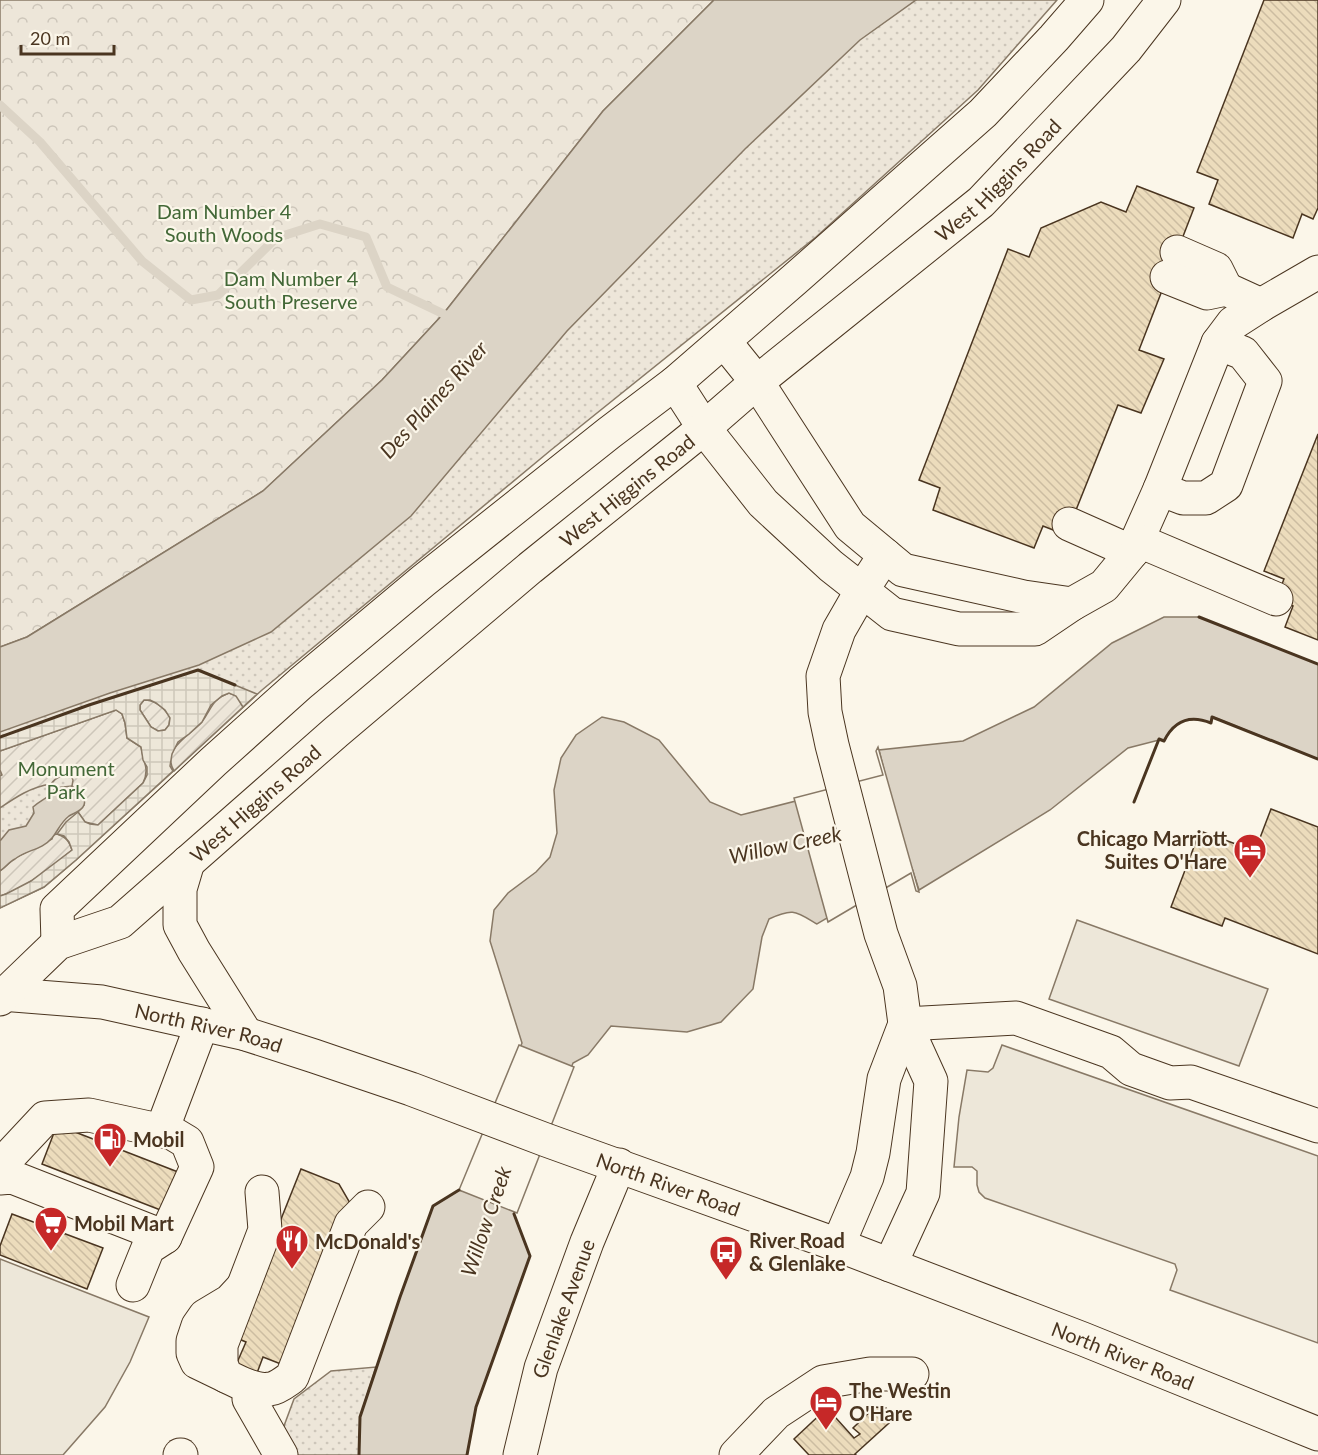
<svg xmlns="http://www.w3.org/2000/svg" width="1318" height="1455" viewBox="0 0 1318 1455" font-family="Lato,sans-serif">
	<style>
		.grass { fill: url(#grass-dots); stroke: #887966; stroke-width: 1.5 }
		.forest { fill: url(#forest-crowns); stroke: #887966; stroke-width: 1.5 }
		.garden { fill: url(#garden-furrows); stroke: #887966; stroke-width: 1.5 }
		.parking { fill: #ede7d9; stroke: #887966; stroke-width: 1.5 }
		.plaza { fill: url(#plaza-grid); stroke: #887966; stroke-width: 1.5; fill-rule: evenodd }
		.water { fill: #dcd4c6; stroke: #887966; stroke-width: 1.5 }
		.pier { fill: #fbf6e9; stroke: #887966; stroke-width: 1.5 }
		.lines { fill: none; stroke-linecap: round; stroke-linejoin: round }
		.stream { stroke: #dcd4c6; stroke-width: 9 }
		.building { fill: url(#building-back-hatch); stroke: #4a3520; stroke-width: 1.5 }
		.minor-casing { stroke: #4a3520; stroke-width: 35 }
		.major-casing { stroke: #4a3520; stroke-width: 35 }
		.minor { stroke: #fbf6e9; stroke-width: 33 }
		.major { stroke: #fbf6e9; stroke-width: 33 }
		.wall { stroke: #4a3520; stroke-width: 3 }
		.labels { text-anchor: middle; dominant-baseline: central; stroke-width: 4.5; stroke-linejoin: round; paint-order: stroke }
		.street-label { font-size: 20px; fill: #4a3520; stroke: #fbf6e9 }
		.park-label { font-size: 20px; fill: #436837; stroke: #fbf6e9 }
		.poi-label { font-size: 20px; font-weight: bold; fill: #4a3520; stroke: #fbf6e9; text-anchor: start }
		.water-label { font-size: 21px; font-style: italic; fill: #4a3520; stroke: #fbf6e9 }
	</style>
	<defs>
		<pattern id="grass-dots" width="8" height="8" patternUnits="userSpaceOnUse" patternTransform="scale(1.5)"><rect width="8" height="8" fill="#ede6d9"/><path d="M2 2h.1M6 6h.1" fill="none" stroke="#cdc6ba" stroke-width="1.8" stroke-linecap="round"/></pattern>
		<pattern id="forest-crowns" width="20" height="18" patternUnits="userSpaceOnUse" patternTransform="scale(1.5)"><rect width="20" height="18" fill="#ede6d9"/><path d="M2 6a3 3 0 1 1 6 0M12 15a3 3 0 1 1 6 0" fill="none" stroke="#cdc6ba"/></pattern>
		<pattern id="garden-furrows" width="10" height="10" patternUnits="userSpaceOnUse" patternTransform="scale(1.5)"><rect width="10" height="10" fill="#ede6d9"/><path d="M-1 1l2-2M0 10L10 0M9 11l2-2" fill="none" stroke="#cdc6ba"/></pattern>
		<pattern id="plaza-grid" width="8" height="8" patternUnits="userSpaceOnUse" patternTransform="scale(1.5)"><rect width="8" height="8" fill="#ede7d9"/><path d="M0 4h8M4 0v8" fill="none" stroke="#cdc7ba"/></pattern>
		<pattern id="building-back-hatch" width="6" height="6" patternUnits="userSpaceOnUse" patternTransform="scale(1.5)"><rect width="6" height="6" fill="#ecdcbc"/><path d="M-1 5l2 2M0 0l6 6M5-1l2 2" fill="none" stroke="#ccbda1"/></pattern>
	</defs>
	<rect width="100%" height="100%" fill="#fbf6e9"/>
	<path class="grass" d="M0 0H1057L978 90 816 237 551 450 262 690 76 860 44 887 0 908Z
		M376 1367 360 1417 359 1455H279L281 1434 294 1399 331 1371Z"/>
	<path class="forest" d="M0 0H714L603 111 444 313 382 380 263 491 27 637 0 647Z"/>
	<path class="garden" d="M229 693 237 696 243 707 174 771C161 749 189 736 201 723 212 710 210 700 229 693Z
		M144 700C156 700 164 708 170 717L169 725 165 730 158 731 151 727 140 710V705Z
		M116 710 122 714 125 723 127 738 141 747C143 762 150 768 143 783L98 825 85 822 78 812 84 805 81 795 72 786 73 780 71 776C61 775 56 777 51 784 31 787 16 797 0 808V776L2 775 0 770V751Z
		M57 834C66 837 69 841 72 850 51 867 27 888 0 896V871L15 858 52 839 53 835Z"/>
	<path class="parking" d="M1077 920 1268 989 1239 1066 1049 999Z
		M1002 1045 1318 1156V1343L1170 1290 1177 1270 1175 1264 985 1198 979 1192 977 1185V1171L972 1167H954L959 1117 967 1070 988 1072 993 1068Z
		M0 1259 149 1317 130 1362 105 1407 63 1455H0Z"/>
	<path class="plaza" d="M198 670 257 694 243 707 236 696 229 693 222 696 211 705 202 722 189 734 178 742 172 754 170 766 173 771 76 860 44 887 0 908V896L6 894 31 881 72 850 69 842 64 836 57 834 66 822 78 812 85 822 90 824 98 825 143 783 147 775V767L143 760 141 747 127 738 125 723 122 714 116 710 0 751V737L89 705ZM144 700H150L156 703 165 710 170 718 169 725 165 730 158 731 151 727 140 710V705Z"/>
	<path class="water" d="M714 0H916L860 40 745 149 567 331 411 516 271 632 199 665 110 693 0 732V647L27 637 263 491 382 380 444 313 603 111Z
		M1164 617H1199L1318 664V759L1213 717 1211 723C1189 714 1174 721 1164 741L1159 740 1128 748 1050 810 919 890 912 868 817 924C795 911 793 908 769 919L762 937 753 989 721 1022 687 1032 611 1026 588 1055 573 1063 514 1214 530 1256 476 1407 467 1455H359L360 1417 400 1297 433 1206 459 1190 462 1191 522 1043 490 941 494 910 508 893 536 872 550 857 557 833 554 790 561 758 576 735 602 717 624 722 659 740 710 802 741 815 886 778 879 750 963 741 1034 707 1112 643Z
		M72 786C77 790 87 797 84 805 82 811 74 813 69 816 60 823 58 831 52 838 42 850 26 850 15 859 9 862 6 867 0 871V841L9 830 26 826 34 813 33 807C42 799 50 798 55 788Z"/>
	<path class="pier" d="M878 747 919 892 916 891 911 873 828 922 794 798 883 775 876 751Z
		M519 1045 574 1067 517 1213 459 1190Z"/>
	<g class="lines">
		<path class="stream" d="M0 105 40 142 142 261 191 300 218 295 276 238 320 224 366 237 387 287 452 318"/>
	</g>
	<path class="building" d="M1264 0H1318V208L1313 219 1302 214 1293 238 1209 204 1218 180 1197 172Z
		M1137 186 1194 208 1139 350 1164 359 1141 413 1118 405 1066 535 1043 526 1034 548 933 510 940 488 919 480 1008 249 1029 257 1041 228 1101 202 1126 212Z
		M1318 434V640L1285 627 1293 606 1276 599 1284 579 1264 571Z
		M1271 809 1318 827V954L1225 918 1222 926 1171 907 1200 831 1255 851Z
		M57 1125 178 1172 163 1211 42 1164Z
		M301 1169 339 1184 350 1203 286 1366 263 1357 257 1373 236 1365 246 1342 234 1337Z
		M12 1214 103 1248 87 1289 0 1255V1246Z
		M875 1407 886 1408 889 1412 891 1417 889 1423 855 1454 856 1455H809L794 1439 827 1408 854 1438 860 1434 853 1428Z"/>
	<g class="lines">
		<g class="minor-casing">
			<g id="minor">
				<path d="M1177 252 1216 269 1226 289"/>
				<path d="M1167 277 1207 293 1226 289 1261 305"/>
				<path d="M724 341 757 382 850 526 903 570 1024 597 1072 604"/>
				<path d="M675 383 704 428 763 503 831 566 892 614 959 629H1035L1072 604 1104 586 1132 552 1160 489 1218 343 1233 323 1261 305 1318 272"/>
				<path d="M1160 489 1183 498H1206L1226 485 1265 381 1243 353 1218 343"/>
				<path d="M1069 524 1132 552"/>
				<path d="M1137 540 1276 599"/>
				<path d="M885 555 862 590 839 630 823 676 825 712 832 745 881 934 900 986 905 1024 931 1081 923 1193 890 1265"/>
				<path d="M905 1024 1016 1018 1111 1052 1131 1069 1170 1083 1191 1082 1318 1126"/>
				<path d="M162 1130 202 1024"/>
				<path d="M0 1166 45 1118 89 1115 172 1133 187 1142 197 1167 165 1237 148 1248 133 1285"/>
				<path d="M0 1178 12 1177 165 1237"/>
				<path d="M262 1192 265 1230 221 1345V1364L226 1376C239 1382 255 1392 270 1389 278 1388 286 1381 292 1377L351 1224 368 1207"/>
				<path d="M838 1245 867 1177 873 1153 884 1079 905 1024"/>
				<path d="M226 1376 197 1362 193 1353V1341L198 1326 205 1316 230 1301 243 1287"/>
				<path d="M249 1399 281 1455"/>
				<path d="M180 1455H181"/>
				<path id="s1" d="M520 1455 541 1368 587 1242 619 1165"/>
				<path d="M736 1455 776 1413 823 1382 870 1374H912"/>
			</g>
		</g>
		<g class="major-casing">
			<g id="major">
				<path d="M188 862 180 889V925L194 951 246 1034"/>
				<path d="M58 943 57 909 213 762 301 683 423 581 609 433 675 383 795 279 983 113 1054 38 1087 0"/>
				<path id="s2" d="M0 994 102 1002 246 1034 314 1056 411 1089 546 1140 838 1245 1083 1339 1318 1434"/>
				<path id="s3" d="M0 999 58 943 120 922 336 732 530 568 704 428 757 382 981 202 1126 49 1164 0"/>
			</g>
		</g>
		<use href="#minor" class="minor"/>
		<use href="#major" class="major"/>
		<path class="wall" d="M1199 617 1318 664
			M0 737 89 705 198 670 235 685
			M1134 802 1159 739 1164 741C1174 721 1189 714 1211 723L1212 717 1318 759
			M359 1455 360 1417 400 1297 433 1206 459 1190
			M467 1455 476 1407 530 1256 514 1214"/>
	</g>
	<defs>
		<g id="hotel-pin" transform="scale(1.725)"><path d="M0 17L-7.5 6A9.5 9.5 0 1 1 7.5 6Z" fill="#c62828" stroke="#fbf6e9"/><path d="M-6-4.5h1.5V1H6V5H4.5V3h-9V5H-6ZM-4 0a1.8 1.8 0 1 1 3.6 0ZM.5 0V-2.5h3Q6-2.5 6 0Z" fill="#fff"/></g>
		<g id="fuel-pin" transform="scale(1.725)"><path d="M0 17L-7.5 6A9.5 9.5 0 1 1 7.5 6Z" fill="#c62828" stroke="#fbf6e9"/><path d="M-5.5-6h7V0h2V4h1.3V-2.5L3-4.5l.8-.8L6-3V5H2.5V1h-1V6h-7ZM-4.2-4.7v3.2H.2V-4.7Z" fill="#fff"/></g>
		<g id="supermarket-pin" transform="scale(1.725)"><path d="M0 17L-7.5 6A9.5 9.5 0 1 1 7.5 6Z" fill="#c62828" stroke="#fbf6e9"/><path d="M-6-5.5h2.5l.6 2H6L4.5 2H-2.5L-4.4-4H-6ZM-1.5 3.2a1.3 1.3 0 1 0 .1 0ZM3 3.2a1.3 1.3 0 1 0 .1 0Z" fill="#fff"/></g>
		<g id="restaurant-pin" transform="scale(1.725)"><path d="M0 17L-7.5 6A9.5 9.5 0 1 1 7.5 6Z" fill="#c62828" stroke="#fbf6e9"/><path d="M-5-6h1v4h1v-4h1v4h1v-4h1v5L-1.5 .5V6h-2V.5L-5-1ZM5-6V6H3V1.5H1.5Q1.5-4 5-6Z" fill="#fff"/></g>
		<g id="bus-pin" transform="scale(1.725)"><path d="M0 17L-7.5 6A9.5 9.5 0 1 1 7.5 6Z" fill="#c62828" stroke="#fbf6e9"/><path d="M-5-6H5V4H4V6H2V4H-2V6H-4V4H-5ZM-3.5-4V0h7V-4ZM-3.5 1.2v1.5H-2V1.2ZM2 1.2v1.5H3.5V1.2Z" fill="#fff"/></g>
	</defs>
	<g fill-rule="evenodd">
		<use href="#hotel-pin" x="1250" y="850"/>
		<use href="#fuel-pin" x="110" y="1139"/>
		<use href="#supermarket-pin" x="51" y="1223"/>
		<use href="#restaurant-pin" x="292" y="1241"/>
		<use href="#bus-pin" x="726" y="1252"/>
		<use href="#hotel-pin" x="826" y="1402"/>
	</g>
	<g class="labels">
		<g class="street-label">
			<text stroke="none"><textPath href="#s3" startOffset="1296">West Higgins Road</textPath></text>
			<text stroke="none"><textPath href="#s3" startOffset="812">West Higgins Road</textPath></text>
			<text stroke="none"><textPath href="#s3" startOffset="326">West Higgins Road</textPath></text>
			<text stroke="none"><textPath href="#s2" startOffset="212">North River Road</textPath></text>
			<text stroke="none"><textPath href="#s2" startOffset="698">North River Road</textPath></text>
			<text stroke="none"><textPath href="#s1" startOffset="153">Glenlake Avenue</textPath></text>
			<text stroke="none"><textPath href="#s2" startOffset="1184">North River Road</textPath></text>
		</g>
		<g class="park-label">
			<text x="224" y="211">Dam Number 4<tspan x="224" dy="23">South Woods</tspan></text>
			<text x="291" y="278">Dam Number 4<tspan x="291" dy="23">South Preserve</tspan></text>
			<text x="66" y="768">Monument<tspan x="66" dy="23">Park</tspan></text>
		</g>
		<g class="poi-label">
			<text x="1227" y="838" text-anchor="end">Chicago Marriott<tspan x="1227" dy="23">Suites O'Hare</tspan></text>
			<text x="133" y="1139">Mobil</text>
			<text x="74" y="1223">Mobil Mart</text>
			<text x="749" y="1240">River Road<tspan x="749" dy="23">&amp; Glenlake</tspan></text>
			<text x="315" y="1241">McDonald's</text>
			<text x="849" y="1390">The Westin<tspan x="849" dy="23">O'Hare</tspan></text>
		</g>
		<g class="water-label">
			<text transform="translate(433 399) rotate(-48)">Des Plaines River</text>
			<text transform="translate(785 844) rotate(-12)">Willow Creek</text>
			<text transform="translate(485 1221) rotate(-71)">Willow Creek</text>
		</g>
	</g>
	<path d="M21 45v9h93v-9" fill="none" stroke="#4a3520" stroke-width="3"/>
	<text x="30" y="45" font-size="18" fill="#4a3520" stroke="#fbf6e9" stroke-width="4.5" paint-order="stroke">20 m</text>
</svg>
